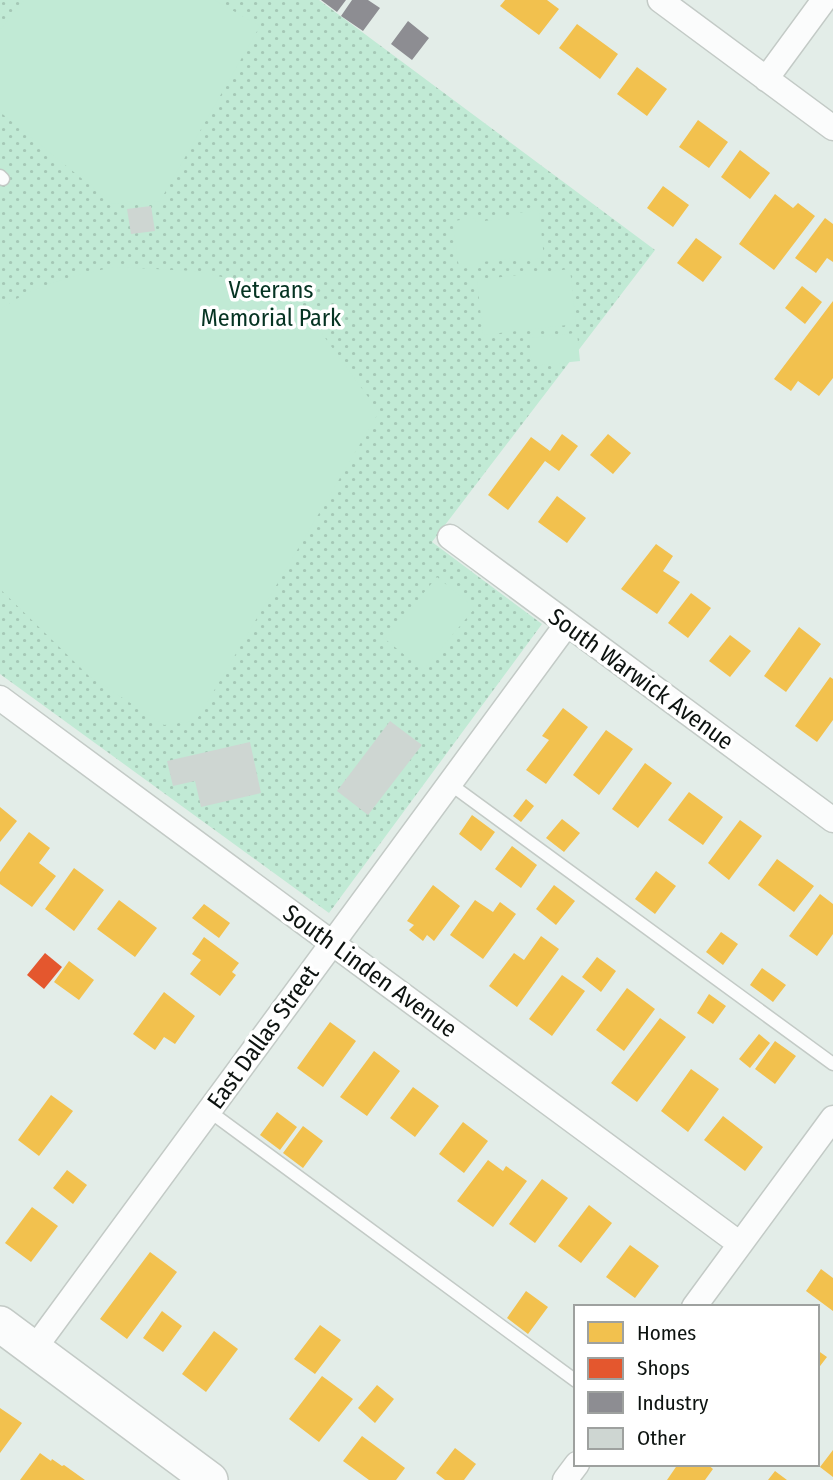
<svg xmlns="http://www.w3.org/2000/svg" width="833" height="1480" viewBox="0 0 833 1480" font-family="'Fira Sans Condensed',sans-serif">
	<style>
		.grass { fill: url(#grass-dots) }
		.pitch { fill: #c1ead5 }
		.homes { fill: #f2c14e }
		.shops { fill: #e4572e }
		.industry { fill: #8d8d92 }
		.building { fill: #ced6d2 }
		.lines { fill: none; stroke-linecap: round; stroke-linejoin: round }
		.service-casing { stroke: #c3cac6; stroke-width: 15 }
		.minor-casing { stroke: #c3cac6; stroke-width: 27 }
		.secondary-casing { stroke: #c3cac6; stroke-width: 38 }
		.service { stroke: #fbfcfc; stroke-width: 12 }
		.minor { stroke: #fbfcfc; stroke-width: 24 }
		.secondary { stroke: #fbfcfc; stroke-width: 35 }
		.labels { text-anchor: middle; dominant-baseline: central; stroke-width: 7; stroke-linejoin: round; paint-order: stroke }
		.park-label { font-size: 24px; fill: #053322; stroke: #fff }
		.street-label { font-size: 24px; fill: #0d1310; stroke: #fff }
	</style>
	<defs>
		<pattern id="grass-dots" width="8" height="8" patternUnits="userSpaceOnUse" patternTransform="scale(1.75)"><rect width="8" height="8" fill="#c1ead5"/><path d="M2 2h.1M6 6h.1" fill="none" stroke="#a5c8b6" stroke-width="1.8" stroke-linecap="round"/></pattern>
	</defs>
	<rect width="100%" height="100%" fill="#e3ede8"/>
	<path class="grass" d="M0 0H319L655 250 432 542 542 624 329 913 0 674Z"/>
	<path class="pitch" d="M24 0H214L260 26 160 201 113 204 0 112V30Z
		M539 210 544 258 522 261 521 257 481 262V266L459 269 453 221 475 218 476 222 517 217V213Z
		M115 267 194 271 260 285 307 313 379 412 196 721 164 725 89 676 0 589V310C32 285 76 275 115 267Z
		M570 269 576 324 483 335 477 280Z
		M577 333 580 361 532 366 529 338Z
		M437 577 475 608 423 670 385 639Z"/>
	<path class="homes" d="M505 0H547L559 9 539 35 500 6Z
		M577 24 618 54 600 79 559 48Z
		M637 67 667 89 647 116 617 94Z
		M698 120 728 142 709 168 679 147Z
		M740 150 770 173 750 199 721 177Z
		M663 186 689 205 673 227 647 208Z
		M775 194 793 208 798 203 815 216 774 270 739 244Z
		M825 218 833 224V262L827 258 816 273 795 258Z
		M696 238 722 257 703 282 677 263Z
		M802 286 822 302 805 324 785 308Z
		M833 301V378L819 396 798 381 791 391 774 379Z
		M562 434 578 446 559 471 545 461 508 510 488 495 531 437 550 451Z
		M608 434 631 453 613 474 590 455Z
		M557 496 586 518 567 543 538 522Z
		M656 544 673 556 663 571 680 582 657 614 621 589Z
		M691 593 711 608 688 638 668 623Z
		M799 627 821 644 786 692 764 676Z
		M730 635 751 651 730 677 709 661Z
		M830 677 833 679V720L817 742 795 726Z
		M563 708 588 727 546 784 526 770 549 740 542 736Z
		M606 730 633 749 599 795 573 775Z
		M645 763 672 783 638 828 612 809Z
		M689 792 723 817 703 845 668 820Z
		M526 799 534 806 521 822 513 816Z
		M0 807 17 821 0 842Z
		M472 815 495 832 481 851 459 834Z
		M562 819 580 833 564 852 546 838Z
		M740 820 762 836 729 880 708 863Z
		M29 832 50 848 39 863 56 876 32 907 0 884V872Z
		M512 846 537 865 521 888 495 869Z
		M777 859 814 886 794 912 758 885Z
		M74 868 104 890 74 931 45 909Z
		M656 871 676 886 655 914 635 899Z
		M433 885 460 906 434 941 427 935 423 941 409 930 414 925 407 921Z
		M554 885 575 901 556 925 536 909Z
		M820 894 833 904V934L817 956 789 936Z
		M119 900 157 928 135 957 97 929Z
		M475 900 493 912 500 902 516 914 483 959 450 935Z
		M204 904 230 923 219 938 192 918Z
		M721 932 738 944 723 965 706 952Z
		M541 936 559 949 517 1007 489 986 514 953 524 960Z
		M204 937 239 963 232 972 236 975 220 996 190 974 201 960 192 954Z
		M597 957 616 971 601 992 582 977Z
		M69 961 94 980 79 1000 54 982Z
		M762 968 786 985 773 1002 750 985Z
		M562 975 585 991 552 1036 529 1019Z
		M627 988 655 1009 624 1051 596 1030Z
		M164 992 195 1016 175 1044 164 1037 155 1050 133 1034Z
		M709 994 726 1006 713 1024 697 1013Z
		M660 1018 686 1037 637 1102 611 1083Z
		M330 1022 356 1041 323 1087 297 1068Z
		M759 1034 770 1043 750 1068 739 1059Z
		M775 1041 796 1056 775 1084 755 1069Z
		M374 1051 400 1071 367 1116 340 1097Z
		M691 1069 719 1089 688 1132 661 1111Z
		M413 1087 439 1106 415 1137 390 1118Z
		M51 1095 73 1111 39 1156 18 1140Z
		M277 1112 297 1127 280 1150 260 1135Z
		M723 1116 763 1147 745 1171 704 1140Z
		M463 1122 488 1141 464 1173 439 1154Z
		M303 1126 323 1141 303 1168 283 1153Z
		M488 1160 503 1171 506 1166 527 1181 493 1227 457 1201Z
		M67 1170 87 1185 73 1204 53 1188Z
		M542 1179 568 1198 535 1243 509 1224Z
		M589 1205 612 1223 581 1263 558 1246Z
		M32 1207 58 1226 31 1262 5 1243Z
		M630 1245 659 1266 635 1298 606 1277Z
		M150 1252 177 1272 127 1339 100 1319Z
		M821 1269 833 1278V1311L806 1291Z
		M526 1291 548 1307 528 1334 507 1318Z
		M162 1311 182 1326 163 1352 143 1338Z
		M320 1325 341 1340 315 1374 294 1359Z
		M214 1331 238 1349 206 1392 182 1374Z
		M817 1350 827 1357 817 1370Z
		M322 1376 353 1399 319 1442 289 1419Z
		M377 1385 394 1399 375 1423 358 1408Z
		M0 1408 22 1423 0 1453Z
		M362 1436 405 1468 396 1480H369L343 1461Z
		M455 1448 476 1464 464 1480H445L436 1473Z
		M833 1450V1477L820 1467Z
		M40 1453 51 1461 52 1459 62 1466 64 1465 85 1480H20Z
		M678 1464H707L713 1469 705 1480H667Z
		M775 1471 787 1480H768Z"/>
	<path class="shops" d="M45 953 62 967 44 989 27 975Z"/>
	<path class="industry" d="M321 0H346L337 12Z
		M352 0H368L380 8 363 31 341 16Z
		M408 21 429 38 412 60 391 44Z"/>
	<path class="building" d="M151 206 155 231 131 234 127 209Z
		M390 721 422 745 368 815 337 791Z
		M250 742 261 793 201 807 195 781 173 786 167 761Z"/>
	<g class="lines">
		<g class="service-casing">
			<path id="service" d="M0 176 3 179
				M450 784 833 1064
				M209 1111 576 1381"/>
		</g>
		<g class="minor-casing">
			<path id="minor" d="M660 0 833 128
				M766 79 824 0
				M450 537 833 820
				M0 698 740 1244
				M694 1307 833 1118
				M34 1349 567 624
				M565 1480 577 1464"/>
		</g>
		<g class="secondary-casing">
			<path id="secondary" d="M0 1324 210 1480"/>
		</g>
		<use href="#service" class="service"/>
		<use href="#minor" class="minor"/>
		<use href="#secondary" class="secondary"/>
	</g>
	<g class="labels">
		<g class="park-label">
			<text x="271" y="290">Veterans<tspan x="271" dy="28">Memorial Park</tspan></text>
		</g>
		<g class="street-label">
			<text transform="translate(641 679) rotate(36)">South Warwick Avenue</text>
			<text transform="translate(370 971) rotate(36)">South Linden Avenue</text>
			<text transform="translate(263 1037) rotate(-54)">East Dallas Street</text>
		</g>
	</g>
	<rect x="574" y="1305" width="245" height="161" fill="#ffffff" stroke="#9ea19f" stroke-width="2"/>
	<rect x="588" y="1322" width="35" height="21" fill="#f2c14e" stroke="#9ea19f" stroke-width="2"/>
	<text x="637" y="1340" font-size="21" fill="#0d1310">Homes</text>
	<rect x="588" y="1358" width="35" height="21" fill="#e4572e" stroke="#9ea19f" stroke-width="2"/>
	<text x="637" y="1375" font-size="21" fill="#0d1310">Shops</text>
	<rect x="588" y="1392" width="35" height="21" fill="#8d8d92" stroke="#9ea19f" stroke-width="2"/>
	<text x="637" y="1410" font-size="21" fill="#0d1310">Industry</text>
	<rect x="588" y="1428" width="35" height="21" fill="#ced6d2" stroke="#9ea19f" stroke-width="2"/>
	<text x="637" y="1445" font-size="21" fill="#0d1310">Other</text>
</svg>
